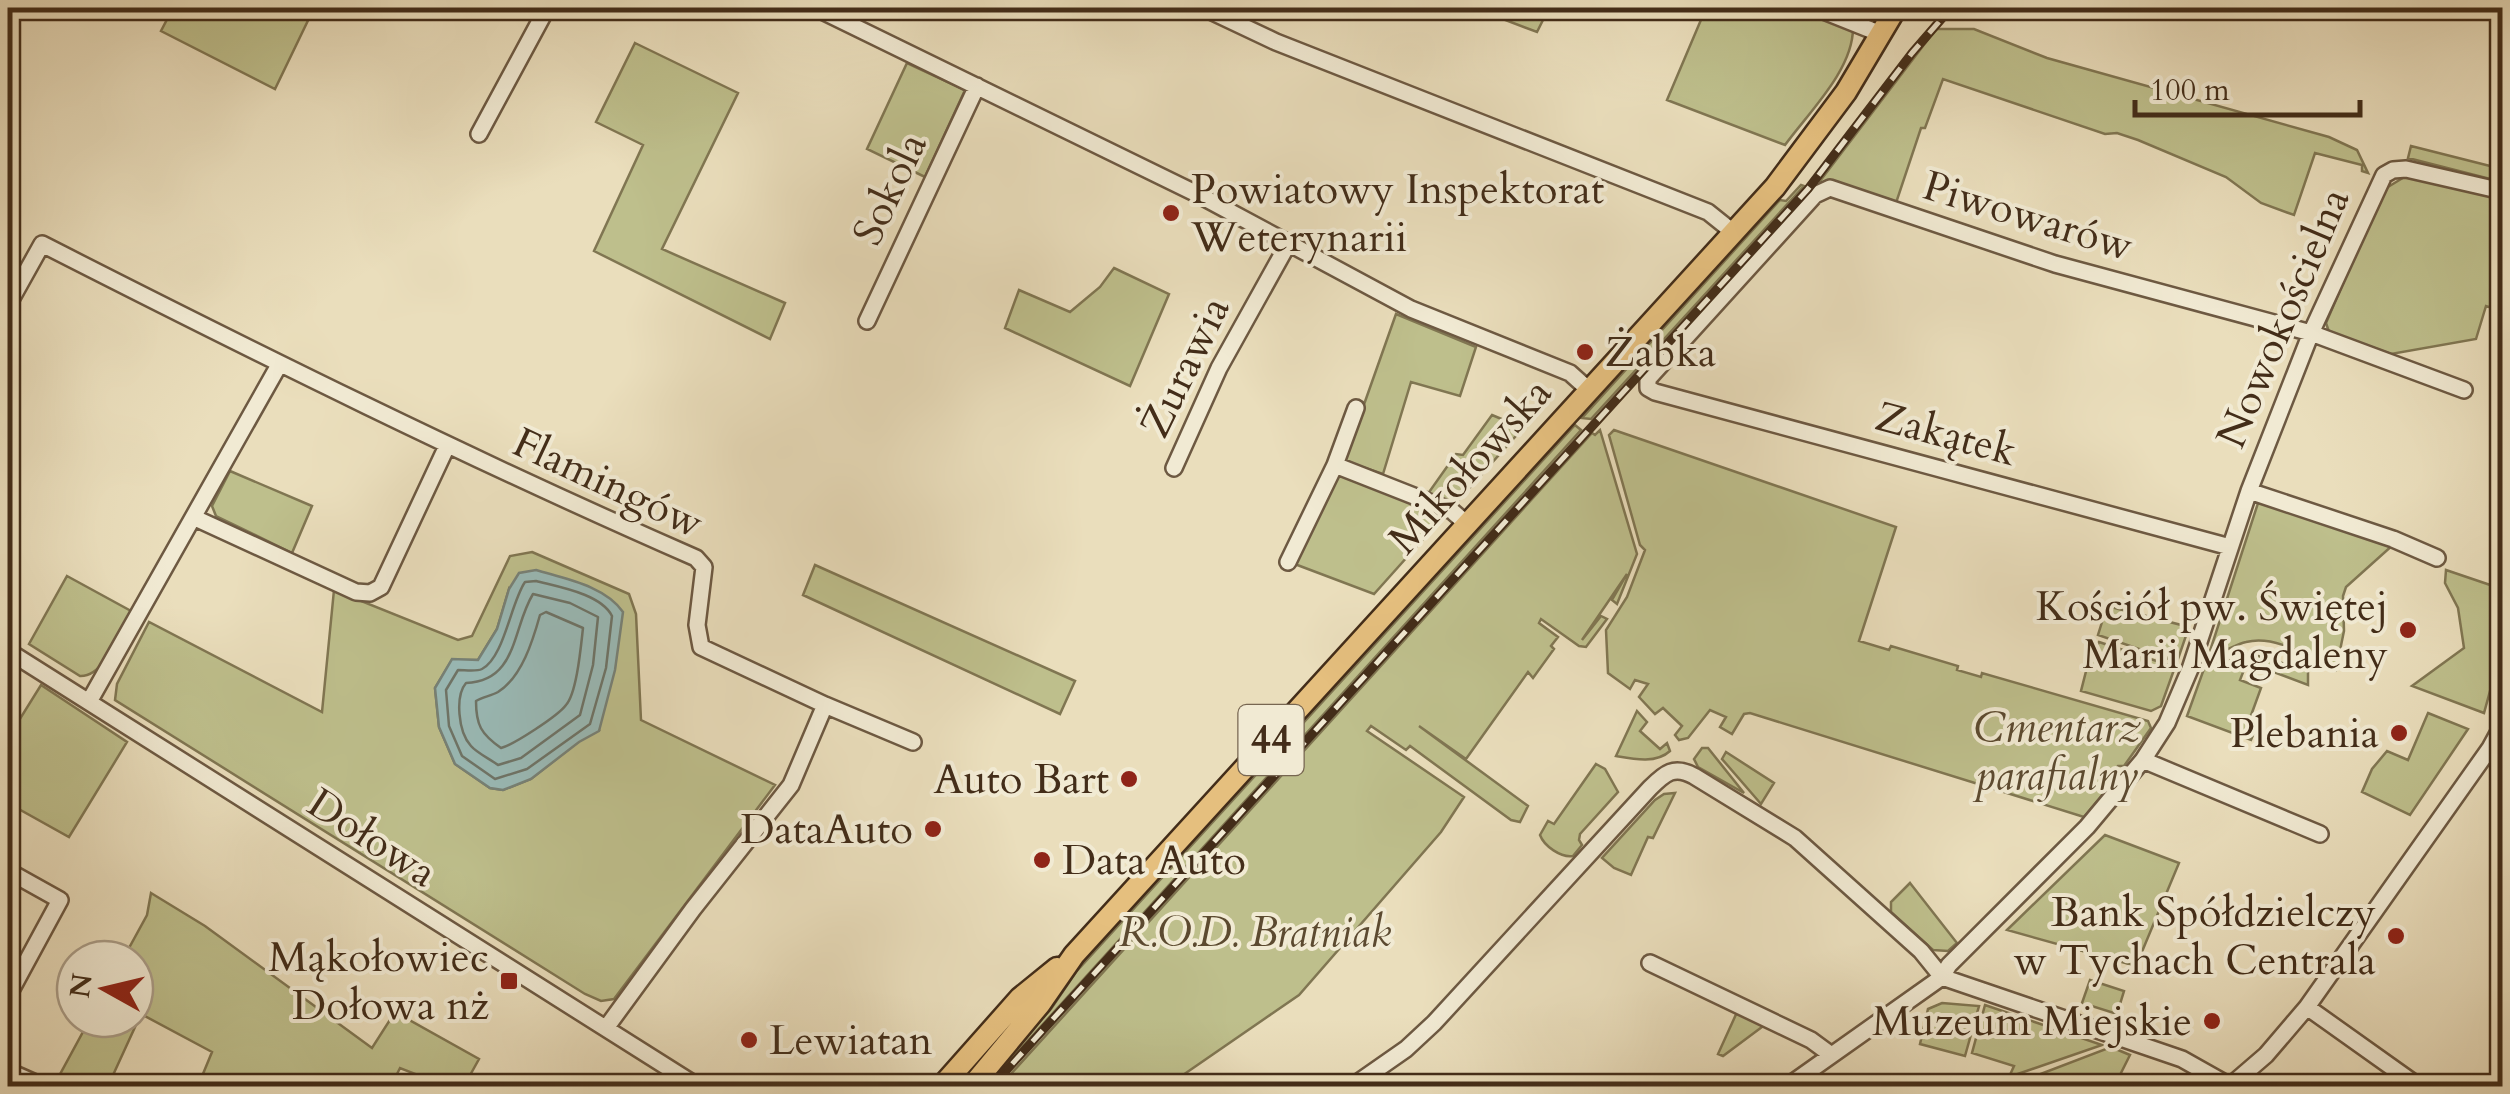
<svg xmlns="http://www.w3.org/2000/svg" width="2510" height="1094" viewBox="0 0 2510 1094" font-family="Cardo,serif">
	<style>
		.green { fill: #bebf8c; stroke: #807652; stroke-width: 2.5; fill-rule: evenodd }
		.water { fill: #9abbb8; stroke: #778278; stroke-width: 2.5 }
		.lines { fill: none; stroke-linecap: round; stroke-linejoin: round }
		.shore { stroke: #6e7468; stroke-width: 2.5 }
		.minor-casing { stroke: #6d5942; stroke-width: 20 }
		.major-casing { stroke: #432d19; stroke-width: 25 }
		.minor { stroke: #f1ead3; stroke-width: 15 }
		.major { stroke: #e5bf7e; stroke-width: 20 }
		.rail-casing { stroke: #432d19; stroke-width: 9 }
		.rail { stroke: #f1ead3; stroke-width: 5; stroke-dasharray: 15; stroke-linecap: butt }
		.poi-dot { fill: #8f2418; stroke: #f1ead3; stroke-width: 4 }
		.labels { text-anchor: middle; dominant-baseline: central; stroke-width: 8; stroke-linejoin: round; paint-order: stroke }
		.shield { fill: #f1ead3; stroke: #776651; stroke-width: 2.5 }
		.shield-label { font-size: 40px; font-weight: bold; fill: #432d19 }
		.street-label { font-size: 42px; fill: #432d19; stroke: #f1ead3 }
		.poi-label { font-size: 42px; fill: #432d19; stroke: #f1ead3; text-anchor: end }
		.park-label { font-size: 42px; font-style: italic; fill: #5c4a30; stroke: #f1ead3 }
	</style>
	<rect width="100%" height="100%" fill="#eadebc"/>
	<filter id="stains"><feTurbulence type="fractalNoise" baseFrequency=".002" numOctaves="4"/><feColorMatrix values="0 0 0 0 .2 0 0 0 0 .09 0 0 0 0 .02 0 0 0 .5 -.17"/></filter>
	<radialGradient id="worn" r=".72"><stop offset=".6" stop-color="#630" stop-opacity="0"/><stop offset="1" stop-color="#630" stop-opacity=".3"/></radialGradient>
	<path class="green" d="M173 8H314L275 89 161 31Z
		M1474 8H1549L1537 32Z
		M1706 8H1798L1853 28C1853 70 1809 112 1785 145L1667 100Z
		M1936 29H1974L2047 58 2329 137 2357 150 2368 173 2362 171V165L2315 153 2294 215 2261 203 2226 177 2138 140 2117 133 2105 134 1943 79 1925 128H1921L1896 203 1820 181Z
		M635 43 738 93 662 249 785 303 770 339 594 251 643 145 596 122Z
		M907 63 965 90 925 177 867 149Z
		M2411 146 2502 169V182L2408 158Z
		M2406 176 2502 198V311L2486 306 2476 339 2391 354 2329 332 2326 323 2383 190Z
		M1801 185 1804 186 1591 419 1582 418 1780 200 1786 201Z
		M1114 268 1169 294 1130 386 1005 328 1019 290 1070 312 1100 287Z
		M1396 314 1476 347 1460 396 1411 382 1383 474 1344 461Z
		M1492 415 1523 428 1456 503 1427 495 1456 454 1463 455Z
		M1575 425 1581 430 987 1086H981L1051 1009 1076 972Z
		M1600 430 1637 554 1617 604 1612 600 1627 574 1582 640 1601 616 1607 619 1586 647 1579 646 1541 619 1539 623 1558 637 1551 646 1554 649 1533 678 1528 672 1466 759 1419 726 1528 806 1520 822 1511 820 1410 746 1406 750 1371 726 1367 731 1464 797 1441 832 1299 995 1167 1086H1000L1592 433 1595 435Z
		M1614 430 1896 527 1859 641 1889 650 1891 646 1958 666 1957 670 1981 677 1982 673 2148 721 2151 728 2124 766H2118L2113 773V782L2084 817 1750 713 1744 714 1732 734 1720 727 1726 717 1710 710 1688 738 1679 740 1675 735 1682 726 1663 708 1655 714 1639 697 1648 684 1635 680 1630 689 1608 673 1606 630 1627 597 1645 550 1640 545 1609 435Z
		M230 471 312 506 292 553 216 516 212 506Z
		M1340 472 1438 512 1442 518 1374 594 1292 563Z
		M2259 500 2394 544 2346 587 2343 596 2344 631 2336 670C2310 658 2276 634 2246 642 2233 645 2223 654 2209 654Z
		M532 552 629 594 636 614 641 720 775 785 614 999 601 1001 585 994 115 700 117 684 149 622 322 712 334 590 458 640 472 636 510 556ZM509 589 599 730 579 741 531 779 503 790 490 788 455 764 439 727 435 688 452 660H478L497 629Z
		M815 565 1075 681 1060 714 803 595Z
		M2446 570 2502 589V647L2484 713 2412 686 2464 648 2458 608 2445 583Z
		M67 576 131 611C120 631 105 677 80 676L29 644Z
		M2107 606 2189 627 2177 662 2098 635Z
		M2099 642 2175 667 2161 706 2151 711 2081 691 2092 648H2096Z
		M2249 653 2308 671V685L2247 662 2240 680 2261 688 2249 721 2257 725 2251 740 2187 716 2205 666 2213 667Z
		M41 685 127 742 69 837 8 803V738Z
		M1637 711 1647 722 1640 731 1660 749 1667 743 1670 751C1656 764 1633 759 1616 756Z
		M2428 713 2468 729 2410 815 2362 792 2372 769 2387 751 2408 760Z
		M1702 748H1708L1744 793 1698 767 1694 759Z
		M1726 752 1774 783 1761 804 1722 759Z
		M1596 764 1605 769 1618 792 1580 834 1579 840 1582 845 1573 856C1561 858 1544 846 1540 835L1548 821 1554 824Z
		M1675 793 1653 838 1648 837 1631 875 1614 868 1602 858 1655 800 1664 794Z
		M2105 835 2179 863 2136 966 2007 930Z
		M1910 883 1957 943 1948 951 1933 950 1891 912V902Z
		M151 893 205 926 372 1048 395 1012 479 1059 464 1086H446L400 1068 391 1086H198L212 1052 141 1014 108 1086H76L58 1078 90 1019H135V959H123L147 915Z
		M2090 980 2124 991 2117 1014 2082 1003Z
		M1942 1003 1979 1006 1965 1056 1920 1044 1928 1009Z
		M1985 1005 2102 1045 2009 1077 2014 1066 1972 1053Z
		M1738 1010 1766 1024 1723 1056 1718 1054Z
		M2111 1047 2130 1055 2121 1073 2124 1086H2005L2007 1082 2038 1075Z"/>
	<path class="water" d="M536 570C566 579 605 586 623 612L615 670 599 731 579 742 531 779 503 790 490 788 455 764 439 727 435 688 452 659 478 660 497 629 509 589 519 573Z"/>
	<g class="lines">
		<path class="shore" d="M536 581C559 587 601 594 612 616L606 668 590 724 527 769 495 779 462 756 449 726 446 690 458 670C465 670 476 672 482 669 504 658 511 602 525 582Z
			M533 594 570 603 598 617 593 665 580 715 521 758 498 765C490 759 477 753 471 746 458 732 455 696 466 683 518 681 512 628 533 594Z
			M546 612 583 628C581 645 577 693 566 705 558 716 513 745 501 748 481 734 476 725 476 701 482 697 491 696 498 692 522 677 533 640 540 615Z"/>
		<g class="minor-casing">
			<path id="minor" d="M816 8 1197 194 1411 309 1570 373 1589 390
				M1204 8 1276 42 1708 212 1733 232
				M1816 8 1881 34
				M479 134 547 8
				M8 305 42 244C258 354 474 461 696 558L704 567 697 625 701 647 825 705 791 785 693 909 606 1028
				M867 321 977 86
				M1335 465 1356 408
				M1174 468 1219 368 1288 244
				M2249 491 2393 539 2437 558
				M195 518 356 592 370 593 381 587 447 446
				M2230 547 1655 392 1648 388V379L1815 195 1830 188 2055 264 2311 333 2464 390
				M1288 562 1335 465 1452 511 1467 524
				M8 651 697 1086
				M90 700 279 365
				M825 705 913 742
				M2143 760 2320 834
				M8 871 60 900 8 996
				M1650 963 1811 1040 1830 1054
				M1942 977 2182 1059 2230 1086
				M2307 1007 2418 1086
				M8 1071 42 1086
				M1353 1086 1406 1049 1434 1023 1650 788C1665 773 1674 765 1694 776L1795 838 1921 951 1942 977
				M1788 1086 1942 977 1949 965 2087 827 2143 760 2167 723 2190 669 2249 491 2311 333 2384 175 2393 170 2406 169 2502 191
				M2230 1086 2266 1055 2307 1007 2490 748 2502 726"/>
		</g>
		<g class="major-casing">
			<path id="major" d="M942 1086 1020 998 1057 968
				M972 1086 1040 1004 1074 955 1775 187 1846 92 1896 8"/>
		</g>
		<use href="#minor" class="minor"/>
		<use href="#major" class="major"/>
		<g class="rail-casing">
			<path id="rail" d="M992 1086 1808 189 1912 53 1951 8"/>
		</g>
		<use href="#rail" class="rail"/>
	</g>
	<g class="poi-dot">
		<circle cx="1171" cy="213" r="10"/>
		<circle cx="1585" cy="352" r="10"/>
		<circle cx="2408" cy="630" r="10"/>
		<circle cx="2399" cy="733" r="10"/>
		<circle cx="1129" cy="779" r="10"/>
		<circle cx="933" cy="829" r="10"/>
		<circle cx="1042" cy="860" r="10"/>
		<circle cx="2396" cy="936" r="10"/>
		<rect x="499" y="971" width="20" height="20" rx="5"/>
		<circle cx="2212" cy="1021" r="10"/>
		<circle cx="749" cy="1040" r="10"/>
	</g>
	<g class="labels">
		<rect class="shield" x="1238.5" y="705" width="65" height="70" rx="8"/>
		<g class="shield-label">
			<text x="1271" y="740">44</text>
		</g>
		<g class="street-label">
			<text transform="translate(890 189) rotate(-65)">Sokola</text>
			<text transform="translate(2028 216) rotate(17)">Piwowarów</text>
			<text transform="translate(2283 318) rotate(-67)">Nowokościelna</text>
			<text transform="translate(1185 367) rotate(-64)">Żurawia</text>
			<text transform="translate(1946 434) rotate(15)">Zakątek</text>
			<text transform="translate(1470 466) rotate(-48)">Mikołowska</text>
			<text transform="translate(608 483) rotate(25)">Flamingów</text>
			<text transform="translate(372 838) rotate(33)">Dołowa</text>
		</g>
		<g class="poi-label">
			<text x="1191" y="189" text-anchor="start">Powiatowy Inspektorat<tspan x="1191" dy="48">Weterynarii</tspan></text>
			<text x="1605" y="352" text-anchor="start">Żabka</text>
			<text x="2388" y="606">Kościół pw. Świętej<tspan x="2388" dy="48">Marii Magdaleny</tspan></text>
			<text x="2379" y="733">Plebania</text>
			<text x="1109" y="779">Auto Bart</text>
			<text x="913" y="829">DataAuto</text>
			<text x="1062" y="860" text-anchor="start">Data Auto</text>
			<text x="2376" y="912">Bank Spółdzielczy<tspan x="2376" dy="48">w Tychach Centrala</tspan></text>
			<text x="489" y="957">Mąkołowiec<tspan x="489" dy="48">Dołowa nż</tspan></text>
			<text x="2192" y="1021">Muzeum Miejskie</text>
			<text x="769" y="1040" text-anchor="start">Lewiatan</text>
		</g>
		<g class="park-label">
			<text x="2057" y="727">Cmentarz<tspan x="2057" dy="48">parafialny</tspan></text>
			<text x="1255" y="932">R.O.D. Bratniak</text>
		</g>
	</g>
	<rect width="2510" height="1094" fill="none" stroke="#eadebc" stroke-width="40"/>
	<rect x="10" y="10" width="2490" height="1074" fill="none" stroke="#432d19" stroke-width="5"/>
	<rect x="20" y="20" width="2470" height="1054" fill="none" stroke="#432d19" stroke-width="2.5"/>
	<g transform="translate(105 989) rotate(278)"><circle r="48" fill="#f1ead3" stroke="#ab9e89" stroke-width="2.5"/>
	<path d="M0-8L18 38L0 25L-18 38Z" fill="#8f2418"/>
	<text y="-15" font-size="28" font-weight="bold" text-anchor="middle" fill="#432d19">N</text>
	</g>
	<path d="M2135 100v15h225v-15" fill="none" stroke="#432d19" stroke-width="5"/>
	<text x="2150" y="100" font-size="30" fill="#432d19" stroke="#f1ead3" stroke-width="8" paint-order="stroke">100 m</text>
	<rect width="100%" height="100%" filter="url(#stains)"/>
	<rect width="100%" height="100%" fill="url(#worn)"/>
</svg>
